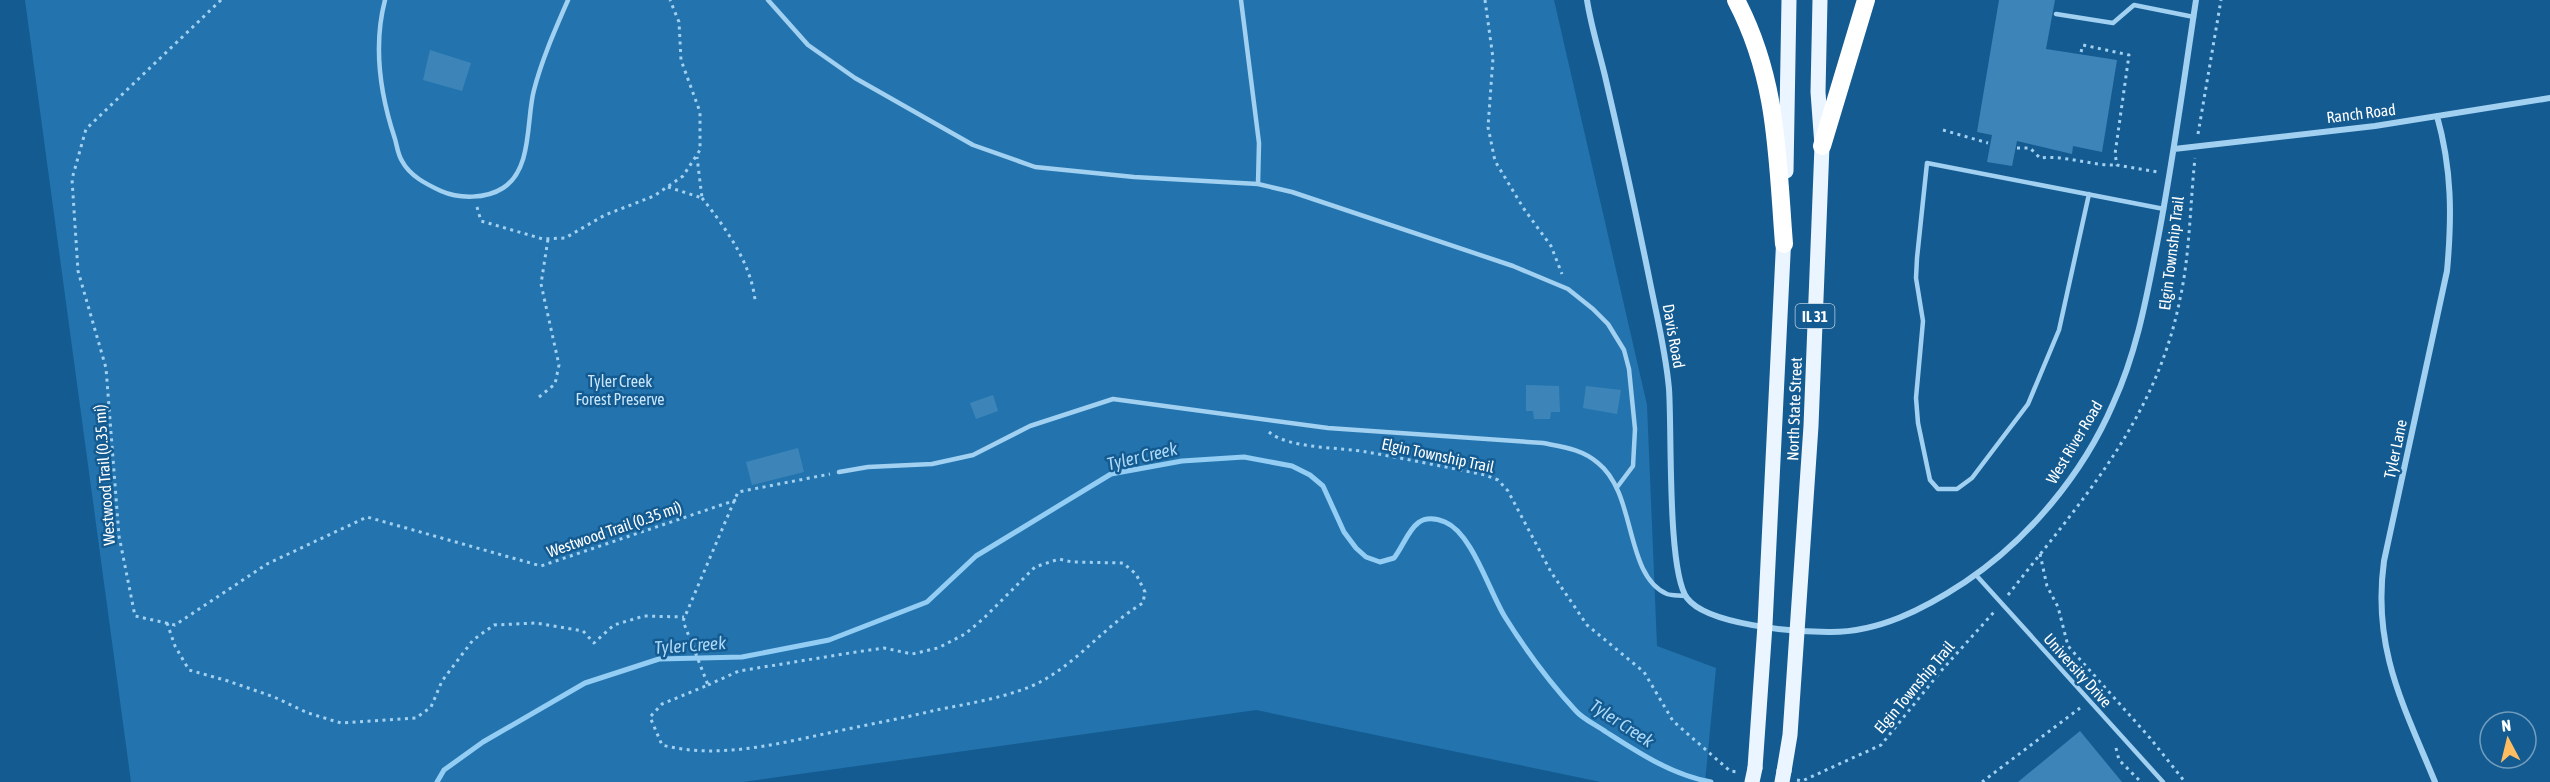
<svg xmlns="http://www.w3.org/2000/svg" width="2550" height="782" viewBox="0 0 2550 782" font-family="'Asap Condensed',sans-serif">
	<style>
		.green { fill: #2374ae }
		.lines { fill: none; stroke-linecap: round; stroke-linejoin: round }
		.stream { stroke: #93cdf4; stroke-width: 5 }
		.building { fill: #3d85b9 }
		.path { stroke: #a1d0f1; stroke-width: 3; stroke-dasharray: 3 4.5; stroke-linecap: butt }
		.lane { stroke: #a1d0f1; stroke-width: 4.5 }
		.street { stroke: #a1d0f1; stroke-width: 6 }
		.primary { stroke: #ebf5ff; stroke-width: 15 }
		.highway { stroke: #fff; stroke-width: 18 }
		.primary-bridge { stroke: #ebf5ff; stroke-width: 15 }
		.labels { text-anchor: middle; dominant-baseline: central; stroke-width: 5; stroke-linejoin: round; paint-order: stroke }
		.shield { fill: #145b91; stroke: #b8cede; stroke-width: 1.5 }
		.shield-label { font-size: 15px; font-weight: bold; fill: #fff }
		.street-label { font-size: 16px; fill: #fff; stroke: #145b91 }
		.park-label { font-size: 16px; fill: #c8e6fc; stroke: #145b91 }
		.water-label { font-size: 18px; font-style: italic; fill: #add9f8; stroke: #145b91 }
	</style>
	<rect width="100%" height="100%" fill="#145b91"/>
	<path class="green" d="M25 0H1554L1647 405 1657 646 1716 668 1705 782H1601L1256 710 743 782H131Z"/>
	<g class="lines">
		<path class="stream" d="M437 782 444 770 483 742 585 683 659 659 742 657 829 640 927 602 976 556 1111 474 1182 461 1244 457 1292 466 1310 475 1323 486 1344 532 1356 548 1366 557 1380 562 1394 558C1409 538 1413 509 1445 522 1472 533 1489 591 1505 617 1525 649 1550 683 1576 711 1583 719 1596 725 1606 732 1639 753 1672 775 1711 782"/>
	</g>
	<path class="building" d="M1999 0H2055L2046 49 2117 60 2102 152 2073 146 2072 154 2017 141 2012 166 1987 162 1992 135 1977 132Z
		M430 50 471 63 462 91 423 80Z
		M1526 385 1559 386 1560 412H1551L1550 419H1534L1533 411H1526Z
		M1586 386 1621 390 1617 414 1583 408Z
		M993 395 998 411 976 419 970 403Z
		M798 448 804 472 752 485 746 462Z
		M2080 731 2122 782H2018Z"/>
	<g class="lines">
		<path class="path" d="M221 0 86 129 72 179 78 271 106 368 119 536 135 616 175 625 267 564 367 517 541 566 736 500
			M1485 0 1493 58 1488 127 1495 161 1524 209 1551 246 1562 274
			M2081 52 2083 45 2129 55 2115 154 2117 165 2158 172
			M1943 130 1988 143
			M2198 134 2221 0
			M2017 148H2030L2040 158C2066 155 2091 166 2117 165
			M668 187 702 198 697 157
			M702 198C725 227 751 263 755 300
			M477 207 481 221 543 239 565 238 605 215 654 196 683 176 700 150V112L681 60 679 22 670 0
			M539 397 555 384 559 365 541 284 548 239
			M1269 432C1289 449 1340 447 1367 452 1406 459 1446 467 1485 475L1498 480 1508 491 1551 572 1587 625 1644 672 1673 721 1730 771 1737 772
			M2040 554 2047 586 2058 607 2068 646 2150 738 2185 782
			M2008 595C2081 501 2156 420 2180 299 2190 254 2190 204 2195 158
			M167 623 175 646 189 670 228 681 274 697 308 713 341 723 416 718 431 707 442 681 473 640 494 625 536 623 583 631 594 643 614 625 644 616 684 617
			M708 685 739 671 856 652 884 648 912 654 938 648 965 634 983 619 1035 567 1059 559 1072 562 1123 563 1136 574 1145 592 1143 603C1106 625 1080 660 1042 681 1015 696 967 704 936 710 904 718 871 724 838 731 781 743 719 760 662 745L650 717 662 704 708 685 683 621 738 492 830 474
			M2116 748 2119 760 2141 782
			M1797 780 1802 781 1881 745 1941 671 1994 612
			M1982 782 2080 708"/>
		<path class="lane" d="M385 0C373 46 380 94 395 139 397 146 398 155 402 161 410 176 426 184 441 191 459 199 486 199 503 188 533 169 526 119 534 90 542 59 555 30 568 0
			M768 0 808 45 855 78 973 145 1035 167 1134 177 1258 184 1292 192 1513 266 1568 289 1593 309 1608 324 1624 350 1629 369 1635 429 1633 466 1618 486
			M1241 0 1259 143 1258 184
			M2056 14 2113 23 2134 5 2194 17
			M2089 194 2059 330 2028 404 1972 478 1957 489H1938L1930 480 1918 423 1916 398 1923 321 1916 278 1917 258 1927 163 2164 209
			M839 472 868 467 932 464 973 455 1030 426 1113 399 1328 428 1543 443C1563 447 1582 449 1598 463 1637 494 1624 575 1667 594 1672 596 1680 595 1685 596
			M1976 575 2163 782"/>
		<path class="street" d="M1587 0C1591 26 1599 51 1605 76 1621 144 1636 213 1650 282 1657 317 1666 353 1669 389 1672 430 1667 571 1687 598 1707 625 1795 632 1828 632 1878 633 1924 609 1965 582 2028 540 2083 474 2113 404 2135 356 2145 306 2155 254 2172 170 2183 85 2196 0
			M2174 149 2375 126 2550 98
			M2435 782C2403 704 2372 648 2384 561L2447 271C2452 217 2452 169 2437 116"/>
		<path class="primary" d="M1786 171 1789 0
			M1755 768 1765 625 1784 234
			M1784 771 1790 735 1811 426 1822 146 1818 92 1820 0"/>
		<path class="highway" d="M1736 0C1778 80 1777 156 1784 244
			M1822 146 1866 0"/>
		<path class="primary-bridge" d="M1752 782 1755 768
			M1782 782 1784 771"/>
	</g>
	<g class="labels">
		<rect class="shield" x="1795.5" y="304" width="39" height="24" rx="4.5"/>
		<g class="shield-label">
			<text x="1815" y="316">IL 31</text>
		</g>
		<g class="street-label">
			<text transform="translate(2361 113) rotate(-7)">Ranch Road</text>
			<text transform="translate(2171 253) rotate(-83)">Elgin Township Trail</text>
			<text transform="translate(1674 336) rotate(80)">Davis Road</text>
			<text transform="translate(1794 409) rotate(-88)">North State Street</text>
			<text transform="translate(2074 442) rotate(-59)">West River Road</text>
			<text transform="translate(2395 449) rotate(-78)">Tyler Lane</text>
			<text transform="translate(1438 455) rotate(12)">Elgin Township Trail</text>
			<text transform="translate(104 475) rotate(-94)">Westwood Trail (0.35 mi)</text>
			<text transform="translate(614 529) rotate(-19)">Westwood Trail (0.35 mi)</text>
			<text transform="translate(2078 670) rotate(48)">University Drive</text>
			<text transform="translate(1914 687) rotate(-50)">Elgin Township Trail</text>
		</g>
		<g class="park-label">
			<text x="620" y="381">Tyler Creek<tspan x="620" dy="18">Forest Preserve</tspan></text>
		</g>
		<g class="water-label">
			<text transform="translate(1142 456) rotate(-13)">Tyler Creek</text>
			<text transform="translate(690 645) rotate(-4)">Tyler Creek</text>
			<text transform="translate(1622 723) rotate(33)">Tyler Creek</text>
		</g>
	</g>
	<g transform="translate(2508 740) rotate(353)"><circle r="28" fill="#145b91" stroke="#729dbd" stroke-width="1.5"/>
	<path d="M0-4.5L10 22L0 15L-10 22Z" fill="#ffbd61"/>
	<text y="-9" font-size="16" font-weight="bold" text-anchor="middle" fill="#ffffff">N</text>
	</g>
</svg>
